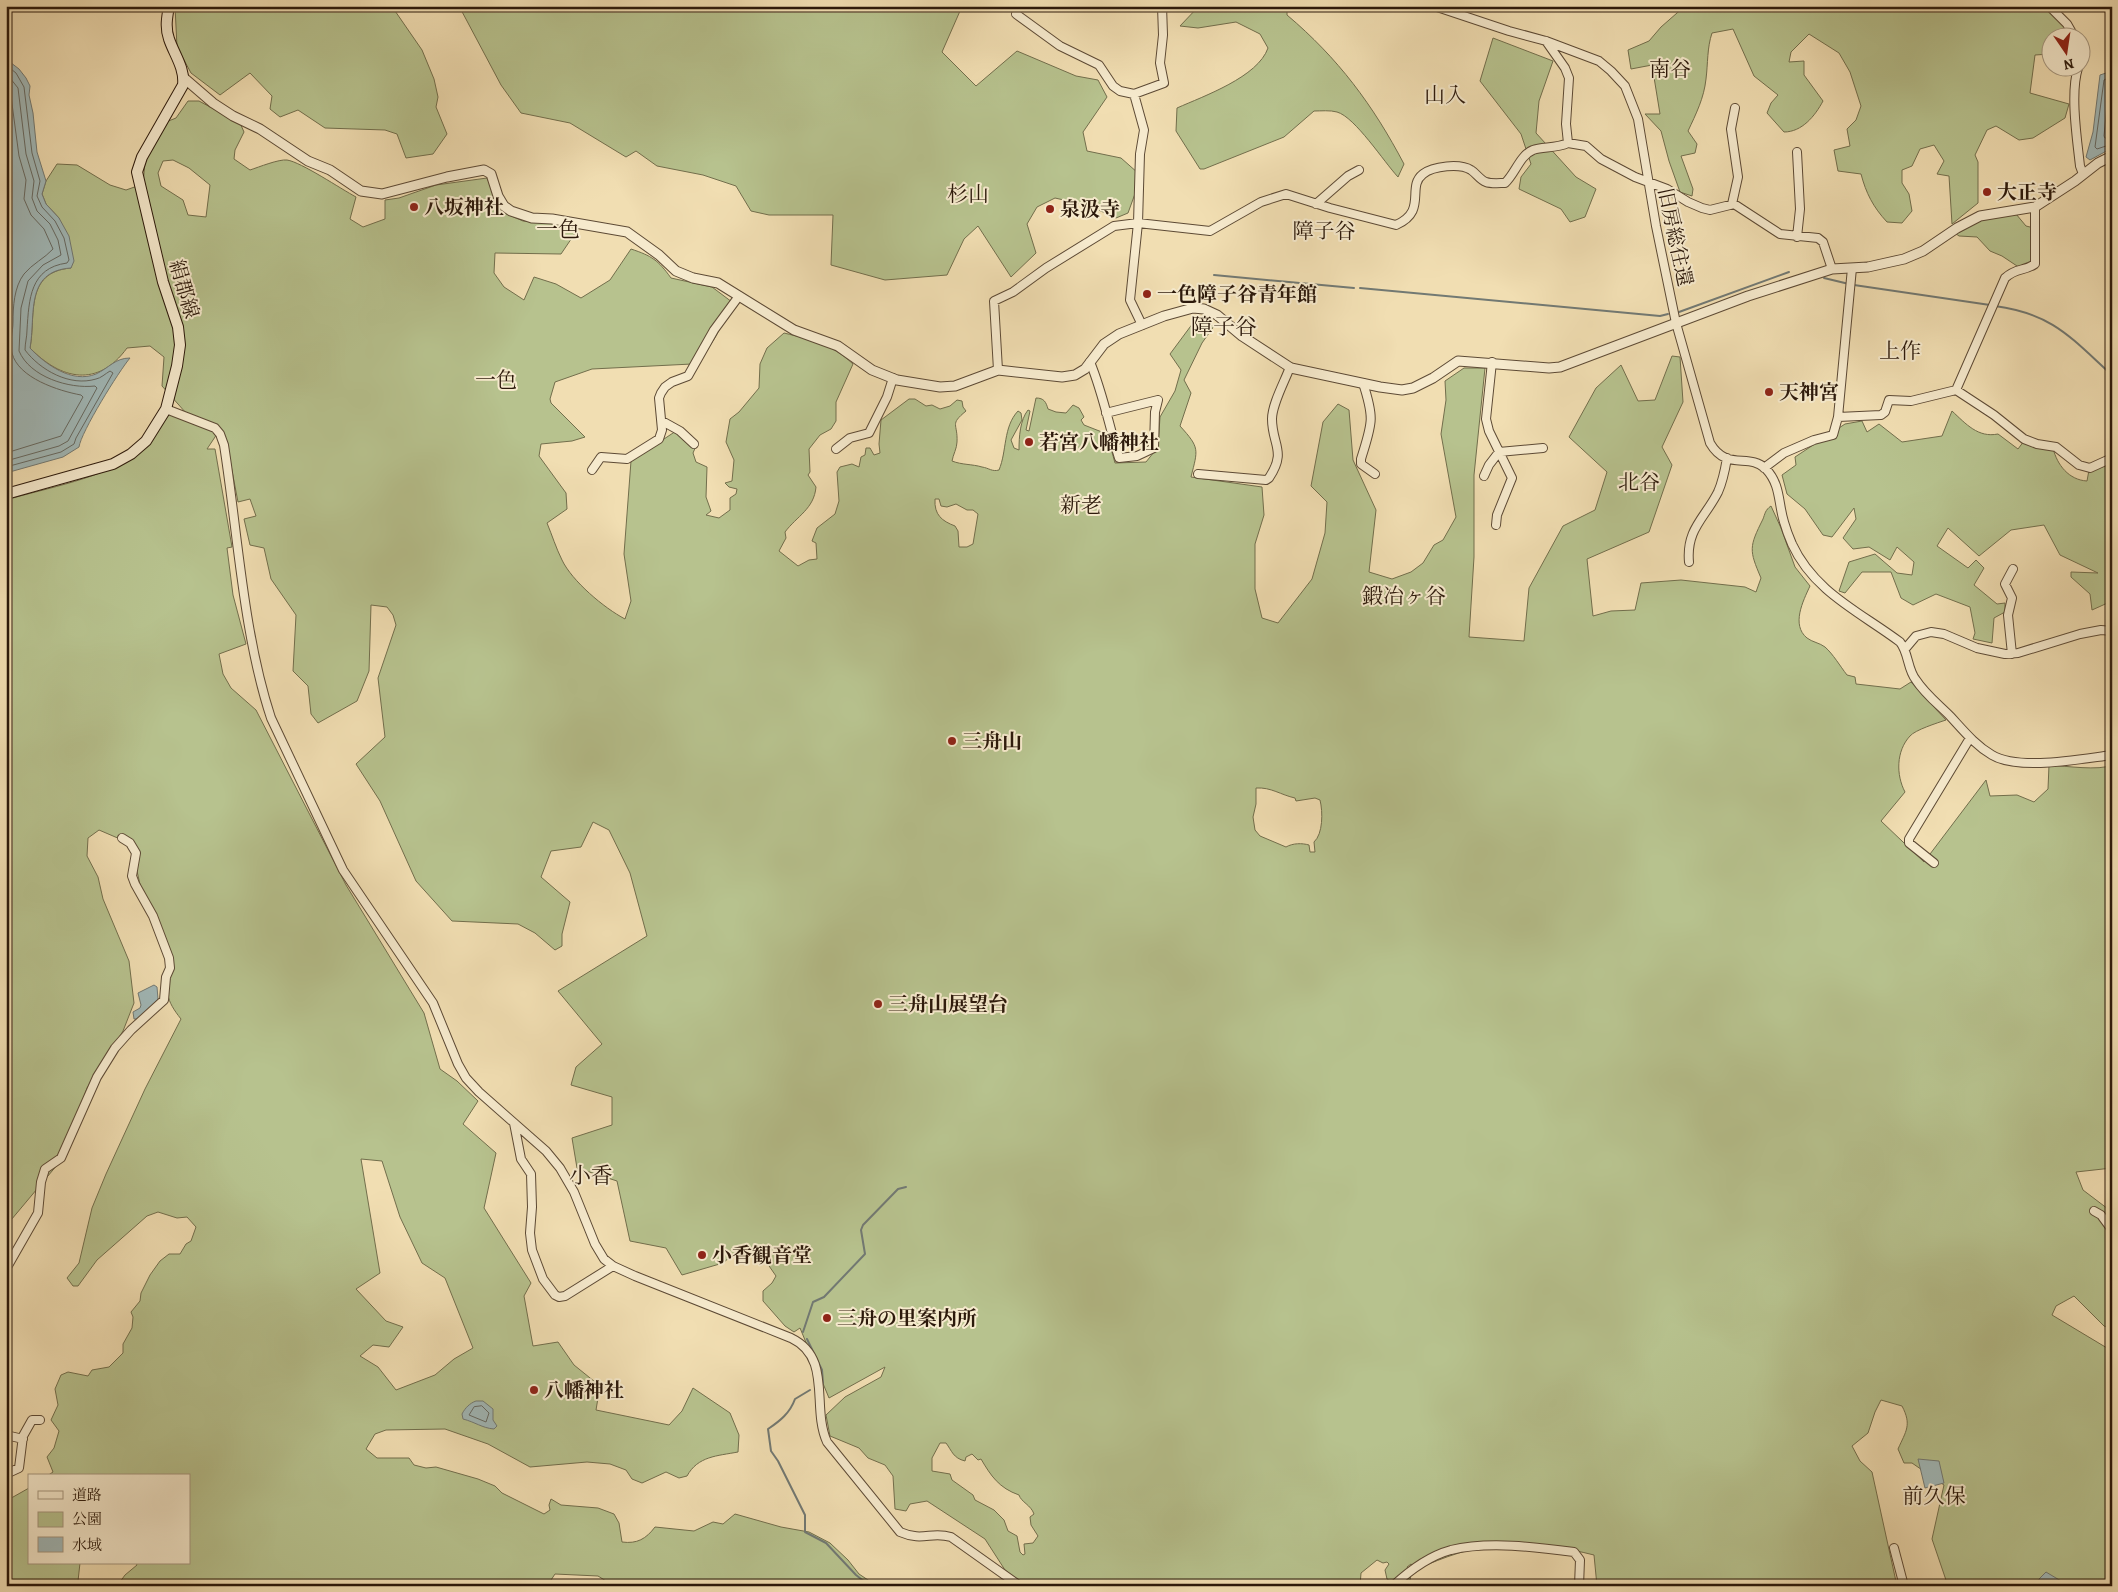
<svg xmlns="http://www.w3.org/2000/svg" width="2118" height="1592" viewBox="0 0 2118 1592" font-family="Alegreya,'Noto Serif JP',serif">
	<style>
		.green { fill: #b7c28e; stroke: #726e4c; fill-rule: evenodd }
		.water { fill: #a1b9b9; stroke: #727973 }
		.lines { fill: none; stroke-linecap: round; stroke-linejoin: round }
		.shore { stroke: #666962; stroke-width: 1 }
		.stream { stroke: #727973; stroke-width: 2 }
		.minor-casing { stroke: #5d4a35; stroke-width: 10 }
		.tertiary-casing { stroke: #5d4a35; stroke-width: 11 }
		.secondary-casing { stroke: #2c190b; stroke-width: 12 }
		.minor { stroke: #f6eacd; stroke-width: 8 }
		.tertiary { stroke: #f6eacd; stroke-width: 9 }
		.secondary { stroke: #f6eacd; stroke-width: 10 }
		.poi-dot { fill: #8f2418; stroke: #f6eacd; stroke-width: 2 }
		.labels { text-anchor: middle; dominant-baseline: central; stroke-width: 4; stroke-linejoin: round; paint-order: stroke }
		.poi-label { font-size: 20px; font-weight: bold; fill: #2c190b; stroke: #f6eacd; text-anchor: start }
		.street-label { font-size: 20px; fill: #2c190b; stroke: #f6eacd }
		.neighbourhood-label { font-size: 21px; fill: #2c190b; stroke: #f6eacd }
		.quarter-label { font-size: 22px; fill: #2c190b; stroke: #f6eacd }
	</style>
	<rect width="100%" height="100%" fill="#f1deb2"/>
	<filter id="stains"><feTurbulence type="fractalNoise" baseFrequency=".004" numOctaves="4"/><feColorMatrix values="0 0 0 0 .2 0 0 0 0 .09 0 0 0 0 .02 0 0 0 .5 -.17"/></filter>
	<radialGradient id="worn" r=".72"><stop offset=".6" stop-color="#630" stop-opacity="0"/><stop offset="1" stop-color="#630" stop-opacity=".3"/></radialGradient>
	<path class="green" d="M175 6H401L393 8 422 50 434 79 438 97 436 107 447 134 433 154 406 158 397 134 385 130 325 128 298 110 280 117 270 109 272 96 250 73 220 95 191 73 177 47Z
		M459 6H955L960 11 942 52 976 86 1017 51 1076 76 1098 80 1107 97 1083 132 1087 151 1121 158 1138 173 1136 191 1128 213 1116 218 1090 206 1055 198 1037 207 1027 224 1036 253 1011 277 978 226 964 239 947 275 885 280 831 265 833 215H769L751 211 736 186 703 175 657 166 636 151 626 157 570 123 521 113 501 85Z
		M1199 6H1287V15C1338 58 1373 105 1404 164L1398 177C1384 162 1355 117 1337 112 1330 110 1321 111 1314 111L1284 137 1204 169H1200L1176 131 1177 108C1204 96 1258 77 1268 48L1260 34 1236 22 1198 28 1180 26Z
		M1685 6H2042L2063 24 2069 37 2050 38V54L2035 55 2030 93 2069 104 2065 118 2033 138 2019 140 1996 126 1987 130 1975 155 1978 162V203L1952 224 1949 176 1937 174 1944 161 1934 145 1920 149 1912 166 1902 170V183L1909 194 1912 211 1902 223 1887 222C1873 207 1866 193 1861 174L1838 171 1834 150 1850 146 1847 129 1856 120 1861 106 1850 72 1839 53 1809 34 1791 52 1789 62 1804 61V75L1823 101C1815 116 1802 132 1784 132L1767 113 1771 103 1778 95 1754 76 1733 29 1712 33C1707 48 1708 63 1706 79 1704 98 1696 114 1688 131L1697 144 1695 153 1681 156 1693 189 1692 196 1680 192 1669 161 1661 131 1645 114H1660L1652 65 1631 69 1628 50 1649 41 1661 27Z
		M1493 38 1553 61 1539 101 1536 133 1576 177 1596 189 1585 217 1570 222 1561 209 1519 189 1521 177 1531 164 1521 134 1480 81Z
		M188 101H199L240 123 244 132 235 150 234 159 250 170C259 167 279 159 287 160 301 162 341 189 356 197L350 219 363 227 385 219V200L399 198 436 185 487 178 502 212 523 221 580 226 561 254 495 253 494 273 504 287 524 300 534 277 556 284 581 298 610 280 631 249C652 256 658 260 671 278L712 287 732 302C722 325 712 350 692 364L592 369 555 382 550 399 551 403 585 437 572 441 541 444 539 456 566 493 567 509 547 523C552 535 556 548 562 560 572 581 604 608 625 619L631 601 624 554 631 461 676 431 696 446 693 453 696 462 707 467 706 497 711 511 706 515 719 518 730 510V498L736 494 737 489 729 487 725 483 732 481 734 460 726 442 730 419 739 412 759 388 760 364 767 348 784 333C813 340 831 344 853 364L836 402V421L831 429 820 435 809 449 810 472 808 475 816 487C814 509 797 516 785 532L786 538 779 551 798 566 809 560 817 559 816 543 812 541 817 528 835 514 839 501 837 472 840 467 852 464 859 467 861 457 865 455 866 448H870L874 455 880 453 879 444 881 420 909 399H915L926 406 932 405 940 409 950 406 957 400 962 401 963 407 966 411C949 425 958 423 957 442 957 448 953 455 952 461 962 465 972 464 982 467 989 468 992 472 999 470 1007 451 1003 427 1018 411L1021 413 1022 420 1011 440 1014 448 1019 450C1019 437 1020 420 1028 410L1030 411 1026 430 1029 431 1036 398C1044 398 1046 402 1048 409L1056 412 1066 413 1073 405 1079 408 1084 417 1081 420 1084 425 1107 434 1115 463 1146 462 1158 447 1160 417 1175 391 1181 370 1170 354 1196 319 1214 326 1202 343 1184 380 1191 393 1180 426C1200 448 1198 449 1191 477L1262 487 1264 515 1255 544V589L1262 618 1278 623 1312 579 1325 533 1327 502 1311 486 1323 422 1338 404 1349 410 1353 460 1376 510 1369 572 1392 579 1411 572 1423 563 1434 545 1443 540 1456 517 1441 434 1446 400 1445 381 1464 368H1485L1474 475V557L1469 637 1524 641 1529 588 1563 526 1595 510 1607 472 1569 437 1596 388 1621 365 1638 401 1655 400 1672 356 1680 357 1683 402 1662 447 1672 465 1649 532 1587 559 1593 616 1611 611 1635 610 1641 583 1681 580 1745 587 1756 592 1761 578C1749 550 1749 547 1763 519 1765 514 1765 510 1771 506L1781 528 1795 567 1810 586C1803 601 1791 625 1807 638 1812 642 1820 643 1825 647 1833 654 1840 666 1847 675L1855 677 1856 684 1900 689 1911 682 1946 720C1937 723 1915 730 1910 736 1896 751 1896 775 1905 792L1881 821 1924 862 1986 780 1990 796 2017 795 2034 802 2048 789 2049 765C2066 766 2099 771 2112 765V1168L2076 1172 2083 1190 2112 1212V1329L2104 1326 2074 1296 2056 1306 2052 1315 2107 1348 2108 1362 2112 1367V1586H1948L1932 1539 1944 1485 1912 1463H1904L1898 1449C1906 1431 1912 1425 1902 1406L1881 1400 1875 1412 1868 1433 1852 1446 1860 1461 1872 1472 1897 1586H1597L1594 1555C1566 1548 1530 1541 1502 1544 1472 1547 1444 1557 1417 1569L1411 1564 1407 1567 1411 1574 1409 1586H1397L1387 1579 1385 1570 1389 1564 1387 1562 1383 1563 1377 1560 1361 1573 1360 1586H1024L1005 1570 985 1539 927 1501 910 1504 906 1511 895 1509 893 1476 885 1465 868 1458 859 1448 830 1436 826 1415 845 1397 881 1377 885 1367 829 1398 800 1328 794 1332 785 1326 763 1301V1291L772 1283 776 1276 758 1250H738L723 1263 682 1275 666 1248 630 1241 617 1181 577 1168 572 1138 612 1125V1097L571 1085 576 1067 602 1044 558 991 647 936 630 873 609 830 593 822 581 847 551 851 541 877 570 902 562 934V946L555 950 535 933 518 924 452 921 416 881 380 801 356 764 385 737 378 678 396 625 393 615 387 607 371 605 369 671 357 701 318 723 311 714 308 686 293 671 296 615 271 579 264 548 250 545 244 519 256 516 250 499 238 502 229 455 222 434 213 423 186 413 162 386 164 357 150 346 127 348C98 388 61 380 30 348 36 316 24 272 71 268L59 218 46 204 42 194 46 181 57 164 77 165 110 185 126 190 143 184 145 162 166 122 176 118ZM173 160 189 168 210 185 206 217 188 215 183 200 161 186 158 173 163 161ZM935 499H939L941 506 947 507 956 504 967 510H973L978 514 973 544 967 547H959L958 531 955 526C942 521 934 515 935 499ZM1256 788C1271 787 1281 795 1295 798L1296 801 1315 798 1320 800C1323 812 1323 834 1314 842L1315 852H1310L1309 845C1302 843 1293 843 1286 847L1260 836 1255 830 1253 817 1256 804ZM940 1443H946C952 1451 953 1458 965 1461L966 1457 972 1454 978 1460 981 1459C991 1476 999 1488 1019 1495 1021 1502 1031 1505 1034 1514L1030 1517 1031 1525 1038 1536 1033 1543 1024 1544 1025 1554 1023 1555 1020 1552 1017 1536 1008 1531 1004 1520 994 1510 975 1500 973 1495 952 1480 950 1474 932 1471V1458Z
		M2016 214 2026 226 2030 227 2034 231C2033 248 2038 264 2020 268L2002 256 1990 251 1977 237 1959 236 1955 233C1972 219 1995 218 2016 214Z
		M1952 411C1966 424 1978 438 1998 434L2018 449 2024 441 2053 448C2057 465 2069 480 2087 481L2089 470 2112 461V601L2092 610 2090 594 2071 577V572L2098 573 2060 555 2044 525 2011 530 1979 556 1948 528 1937 546 1968 568 1976 560 1984 568 1974 585 1997 604 2005 603V612L1994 618 1992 643 1973 639 1975 633 1970 607 1936 594 1913 605 1901 598 1891 572H1862L1845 593 1839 591 1849 562 1875 554 1897 573 1912 575 1914 562 1897 547 1890 560 1869 547 1853 549 1843 538 1856 519 1854 508 1832 537 1823 535 1805 509 1787 494 1782 475 1796 465 1795 457 1845 424 1862 421 1867 432 1879 424 1902 442 1942 436Z
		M168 413 205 425 217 434 207 449H215L232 547 227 548 233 595 246 644 219 654 223 674 231 688 256 710 346 885 424 1013 440 1069 457 1081 478 1101 463 1124 496 1153 484 1208 531 1283 524 1296 533 1346 558 1342 574 1365 600 1386 596 1410 669 1425 682 1411 693 1388 730 1413 739 1435 738 1452C717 1456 698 1456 687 1476L679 1478 666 1472 642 1483 632 1479 626 1470 610 1464 587 1462 530 1467 488 1444 445 1429 386 1430 375 1434 366 1449 377 1458H409L414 1465 426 1468 436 1467 478 1479 495 1486 502 1493 544 1514 550 1510 549 1505 551 1499 561 1505 598 1508 614 1514 619 1523 622 1542C637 1544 646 1539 655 1527L694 1531 713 1522 723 1524 735 1514 781 1527 809 1532 830 1543 848 1560 859 1574 877 1586H614L598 1576 555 1574 547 1586H117L125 1575 137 1565 136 1563H189V1476H47L53 1472 47 1457 54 1448 59 1431 51 1420 58 1405 55 1389 61 1375 68 1372 88 1376 92 1370 109 1367 123 1353V1344L132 1328 133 1317 131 1312 140 1301 141 1293 150 1275 160 1261 169 1254H180L186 1244 191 1241 196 1227 187 1217 177 1218 158 1212 147 1216 97 1260 78 1286H73L67 1278 79 1263 92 1208 106 1174 145 1089 181 1019C166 1000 164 991 173 968L141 889 137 871 139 852 120 839 99 830 88 838 87 856 98 877 103 899 129 961 134 1003 123 1031 87 1088 63 1158 6 1226V500C46 488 105 478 138 453 151 443 160 428 168 413ZM361 1159 382 1161 400 1217 422 1263 445 1278 473 1348 454 1359 435 1375 396 1390 378 1367 360 1356 373 1345 389 1347 403 1327 386 1321 356 1289 380 1273Z
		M29 1488V1563H80L78 1581 67 1586H6V1501Z"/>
	<path class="water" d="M6 59 19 69 26 78 30 86 29 95 33 113 37 152 46 181 42 194 46 204 59 218 69 236 74 261 71 268C24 271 36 316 30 348 45 364 72 384 96 374 109 368 115 358 130 358 119 371 81 432 79 447L63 457 6 473Z
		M2112 71V148L2090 160 2086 157 2093 132 2100 75Z
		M154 985 157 987 158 999 138 1019H134L133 1012 140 1008 141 1005 138 993Z
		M476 1401H483L493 1409V1420L497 1426 494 1429C482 1428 475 1422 463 1419L462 1414C465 1408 470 1403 476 1401Z
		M1918 1459 1939 1461 1944 1483 1925 1488Z
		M2046 1572 2061 1581 2060 1586H2039V1579Z"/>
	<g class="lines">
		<path class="shore" d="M6 65 16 73 24 87 32 153 40 181 37 196 42 207 55 221 64 238 69 260 67 263C30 268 29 299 27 330 27 337 25 343 25 350 40 370 70 387 96 379 101 378 105 374 110 371L113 373 76 438 74 444 61 452 6 467
			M6 73 18 88 26 154 34 181 32 198 37 211 50 224 58 240 61 255 43 265 28 281 21 308 19 351C30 377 69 389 95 386L97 388 68 441 59 446 6 461
			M2112 76 2104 80 2095 147 2097 149 2112 144
			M6 83 10 89 19 156 26 180 24 199 31 215 44 229 53 249C45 258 32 264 24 274 14 287 13 307 13 322 13 332 9 344 12 353 18 378 59 391 81 395L83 397 61 436 6 453
			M2112 83 2108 94 2104 136 2105 138H2112
			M482 1406 489 1413 486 1422 469 1415 474 1407Z"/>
		<path class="stream" d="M1214 275 1354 288
			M1824 278 1849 284
			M1854 285 1990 305
			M1360 288 1660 316 1668 314
			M1995 306C2053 314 2070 337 2112 375
			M1679 312 1789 272
			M803 1332 813 1302 824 1297 865 1254 861 1230 863 1225 898 1189 906 1187
			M807 1339 822 1370 823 1383
			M810 1390 795 1399C790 1413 780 1421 768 1429L771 1451 778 1461 805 1515V1532L826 1543 856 1575 870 1586"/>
		<g class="minor-casing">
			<path id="minor" d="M1434 6 1509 31 1546 41 1599 61 1611 71 1625 86 1638 119 1656 226 1676 323 1710 443C1727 472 1749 452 1766 469 1781 485 1778 503 1784 522 1786 529 1789 537 1792 544 1814 592 1860 612 1900 642 1909 653 1907 669 1916 680 1925 694 1938 704 1950 716 1963 730 1975 745 1992 755 2019 771 2080 759 2112 755
				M2049 6 2067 24 2075 38
				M1016 14 1060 46 1099 65 1113 86 1120 91 1134 94 1164 83 1160 63 1163 35 1162 6
				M1546 41 1565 68 1569 78 1566 124 1568 143 1586 146 1601 159 1635 177 1667 189 1688 202 1702 208 1710 210 1734 204 1780 234 1818 238 1823 242 1832 269
				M2080 51V52
				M2078 68C2070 93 2077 139 2080 166L2083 174
				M1134 94 1144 130 1140 154 1138 223 1130 300 1142 325
				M1316 204 1348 176 1359 170
				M1732 204 1738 177 1731 129 1735 108
				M1797 237 1800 209 1797 152
				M1090 362C1103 393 1109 426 1119 458L1137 456 1154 448 1155 412 1158 400 1106 413
				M1492 362 1486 419 1489 431 1512 478 1497 515 1496 525
				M998 370 994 301 1013 292 1046 268 1114 226 1138 223 1210 231 1261 202 1286 194 1330 208 1396 225C1428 211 1406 187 1423 174 1433 166 1460 163 1471 170 1476 173 1480 180 1486 182 1491 184 1500 183 1505 183 1515 174 1520 155 1533 150 1542 146 1555 149 1568 143
				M1363 383C1375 420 1372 423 1361 459V464L1375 474
				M1956 390 2005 278C2017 267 2023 272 2035 264V207
				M166 409 215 428 220 434 224 445C238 534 243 633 271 718L343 870 433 1003 458 1064 466 1078 479 1092 546 1151 560 1168 574 1192 595 1244 604 1259 613 1266 635 1276 791 1338C833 1358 811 1407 827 1442L900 1532C923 1542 931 1531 951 1537L1020 1586
				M1838 417 1881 415 1885 412 1889 400 1911 401 1956 390 1994 415 2024 439 2037 444 2056 447 2079 465 2090 468 2112 458
				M662 421 680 431 694 444
				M836 449 850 438 869 433 887 397 893 378
				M1764 468 1784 453 1814 440 1833 435 1838 417 1852 268
				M592 470 601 457 627 459 659 439 662 430 659 398 661 393 665 387 672 382 688 376 714 330 739 296
				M1198 474 1266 480 1269 478C1287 451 1272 445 1272 419 1272 404 1285 381 1290 367
				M1484 476 1489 465 1499 452 1543 448
				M1689 562C1686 529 1705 518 1718 492 1723 481 1725 470 1727 458
				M1905 649 1916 636 1931 632 1944 634 1977 648 2005 654 2018 653 2080 634 2101 630 2112 631
				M2012 654 2008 615 2012 598 2005 584 2013 569
				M1934 863 1909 843V839L1970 738
				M514 1123 521 1159 531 1174 532 1207 530 1233 532 1250 543 1279 555 1295 559 1297 565 1296 613 1266
				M2094 1211 2101 1215 2112 1230
				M6 1269 38 1213 41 1182 45 1169 61 1158 97 1077 115 1048 131 1030 164 1000 166 977 170 968 169 958 153 916 135 884 132 876 136 853 130 843 122 838
				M6 1435 23 1439
				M6 1474 19 1468 23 1436 32 1420H40
				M1894 1548 1904 1586
				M1393 1586C1410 1570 1429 1556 1451 1550 1488 1541 1536 1547 1574 1552L1580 1560 1579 1586"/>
		</g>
		<g class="tertiary-casing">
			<path id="tertiary" d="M184 78 213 103 233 116 260 129 308 161 330 170 361 191 382 194 447 177 484 170 491 174 498 196 504 206 511 211 532 218 552 219 627 232 659 255 676 271 693 278 718 283 794 330 838 346 872 370 897 380 940 387 955 386 998 370 1062 377 1075 375 1085 369 1104 344 1119 334 1164 316 1193 308 1204 309 1217 315 1242 336 1291 368 1380 387 1402 390 1413 388 1433 378 1458 361 1549 368 1560 367 1748 296 1832 269 1868 267 1904 259 1923 251 1957 228 1980 216 2035 207 2075 181 2098 163 2112 156"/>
		</g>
		<g class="secondary-casing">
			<path id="secondary" d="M6 494 113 464 131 454 146 441 166 409 177 366 180 345 178 327 163 282 137 172 142 157 183 85C185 68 174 54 169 39 165 28 167 17 169 6"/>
		</g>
		<use href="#minor" class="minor"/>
		<use href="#tertiary" class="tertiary"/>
		<use href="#secondary" class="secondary"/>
	</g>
	<g class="poi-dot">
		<circle cx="1987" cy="192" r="5"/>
		<circle cx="414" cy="207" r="5"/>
		<circle cx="1050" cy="209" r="5"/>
		<circle cx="1147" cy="294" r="5"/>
		<circle cx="1769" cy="392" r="5"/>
		<circle cx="1029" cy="442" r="5"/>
		<circle cx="952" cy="741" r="5"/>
		<circle cx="878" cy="1004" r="5"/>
		<circle cx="702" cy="1255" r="5"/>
		<circle cx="827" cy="1318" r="5"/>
		<circle cx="534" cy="1390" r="5"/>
	</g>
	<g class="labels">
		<g class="poi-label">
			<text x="1997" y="192">大正寺</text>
			<text x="424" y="207">八坂神社</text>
			<text x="1060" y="209">泉汲寺</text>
			<text x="1157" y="294">一色障子谷青年館</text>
			<text x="1779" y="392">天神宮</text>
			<text x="1039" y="442">若宮八幡神社</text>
			<text x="962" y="741">三舟山</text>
			<text x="888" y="1004">三舟山展望台</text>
			<text x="712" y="1255">小香観音堂</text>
			<text x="837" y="1318">三舟の里案内所</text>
			<text x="544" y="1390">八幡神社</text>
		</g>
		<g class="street-label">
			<text transform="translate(1675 237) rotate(78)">旧房総往還</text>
			<text transform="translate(184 289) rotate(74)">絹郡線</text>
		</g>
		<g class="neighbourhood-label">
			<text x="1670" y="69">南谷</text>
			<text x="1445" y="95">山入</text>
			<text x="968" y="194">杉山</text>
			<text x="1324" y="231">障子谷</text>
			<text x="1900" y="351">上作</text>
			<text x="496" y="380">一色</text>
			<text x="1639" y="482">北谷</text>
			<text x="1081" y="505">新老</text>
			<text x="1404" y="596">鍛冶ヶ谷</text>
			<text x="1934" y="1496">前久保</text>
		</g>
		<g class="quarter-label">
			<text x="558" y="230">一色</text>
			<text x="1224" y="327">障子谷</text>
			<text x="591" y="1176">小香</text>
		</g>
	</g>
	<rect width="2118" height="1592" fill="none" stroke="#f1deb2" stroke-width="25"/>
	<rect x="8" y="8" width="2103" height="1577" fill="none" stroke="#2c190b" stroke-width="2.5"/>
	<rect x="12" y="12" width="2093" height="1567" fill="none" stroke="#2c190b"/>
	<rect x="28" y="1474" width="162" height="90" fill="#f6eacd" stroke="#a5967f"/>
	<rect x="38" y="1491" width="25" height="8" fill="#f6eacd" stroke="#a5967f"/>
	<text x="72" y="1500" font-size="15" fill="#2c190b">道路</text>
	<rect x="38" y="1512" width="25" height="15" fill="#b7c28e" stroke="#a5967f"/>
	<text x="72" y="1524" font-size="15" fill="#2c190b">公園</text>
	<rect x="38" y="1537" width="25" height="15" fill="#a1b9b9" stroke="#a5967f"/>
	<text x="72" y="1550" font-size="15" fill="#2c190b">水域</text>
	<g transform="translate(2066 52) rotate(167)"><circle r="24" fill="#f6eacd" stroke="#a5967f"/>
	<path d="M0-4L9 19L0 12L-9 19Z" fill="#8f2418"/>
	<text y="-8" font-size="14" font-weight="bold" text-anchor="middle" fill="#2c190b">N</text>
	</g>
	<rect width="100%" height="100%" filter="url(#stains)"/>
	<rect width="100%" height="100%" fill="url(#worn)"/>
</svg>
